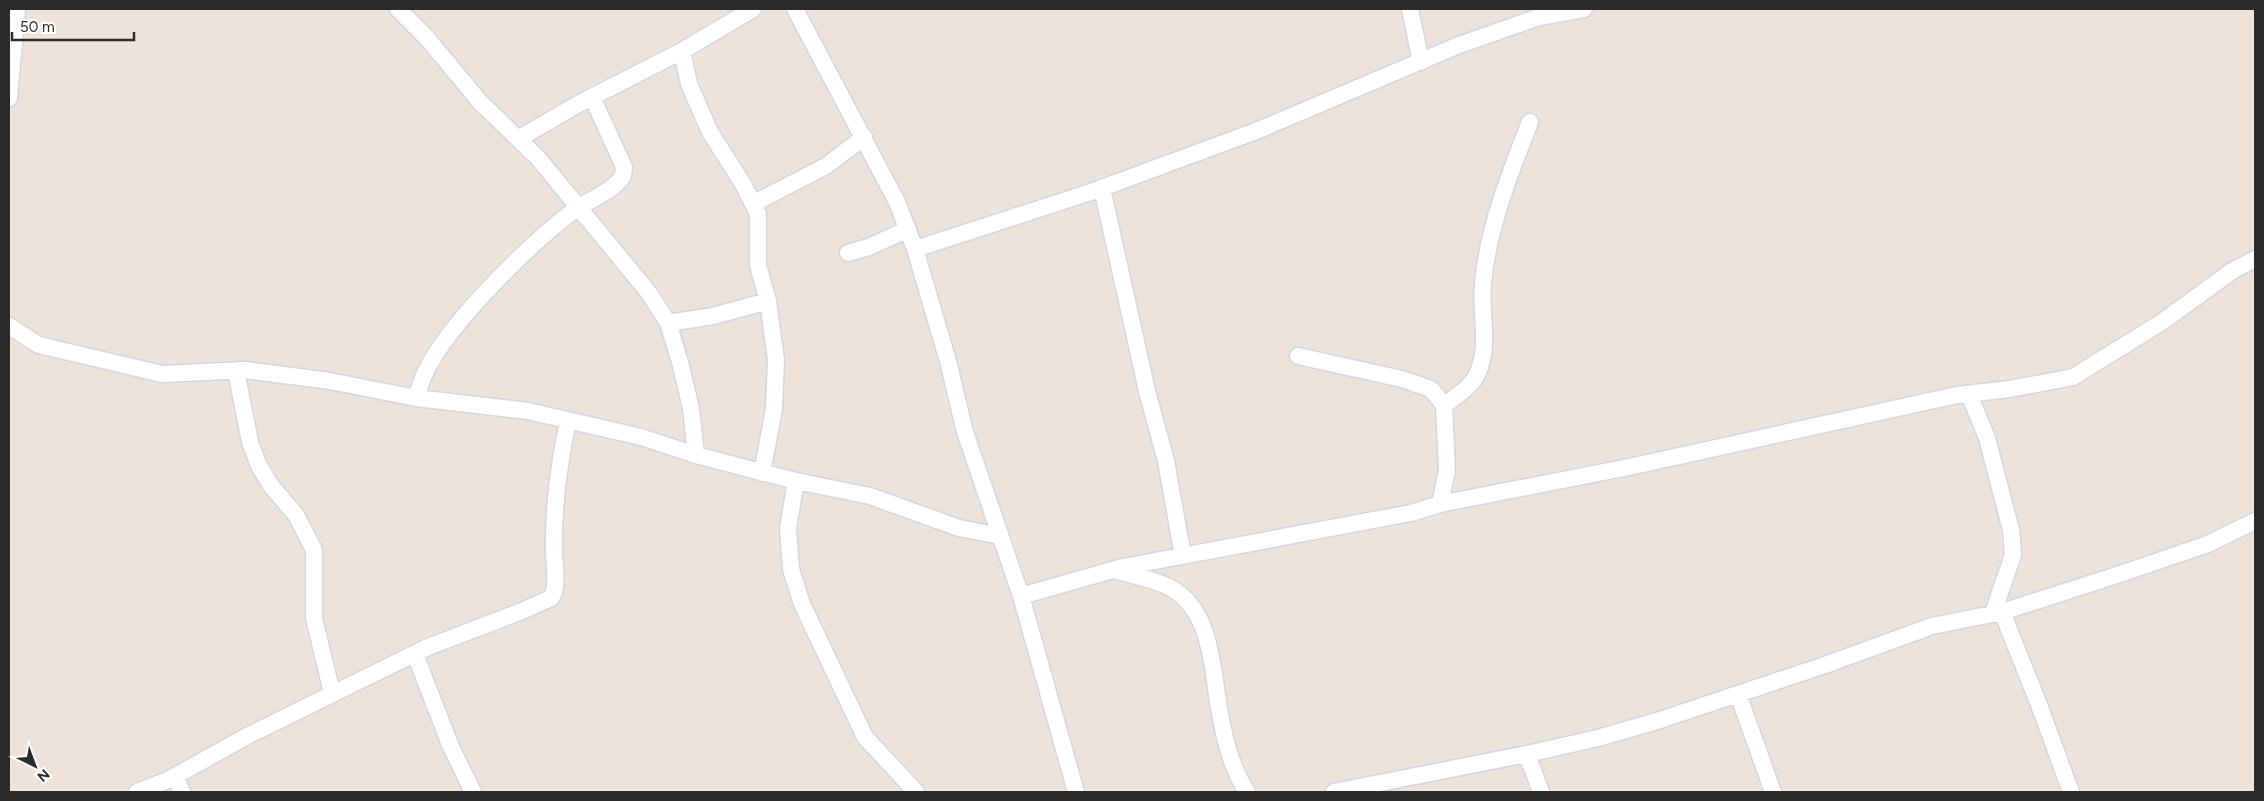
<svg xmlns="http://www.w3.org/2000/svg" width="2264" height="801" viewBox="0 0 2264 801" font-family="Figtree,sans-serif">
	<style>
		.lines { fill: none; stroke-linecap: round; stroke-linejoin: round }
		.minor-casing { stroke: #d0d7e5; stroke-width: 19 }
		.minor { stroke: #fff; stroke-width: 16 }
	</style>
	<rect width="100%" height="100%" fill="#eee3db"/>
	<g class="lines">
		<g class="minor-casing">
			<path id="minor" d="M398 9 427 38 480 102 538 158 649 293 668 323 680 362 691 408 696 455
				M795 9 897 202 915 249 948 361 965 432 1021 596 1076 792
				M1410 9 1421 62
				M682 51 689 84 710 132 743 184 758 214V265L768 301 776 360 774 409 762 473
				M9 98 17 9
				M518 139 580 103 682 51 753 9
				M1102 188 1147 391 1166 461 1183 556
				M754 203 826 166 864 137
				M915 249 1091 192 1256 131 1459 45 1502 30 1539 17 1584 9
				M848 253 869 247 908 229
				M668 323 713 316 768 301
				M9 326 39 345 162 374 245 370 330 381 416 398 528 411 641 437 696 455 796 481 870 496 959 528 1000 536
				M1298 356 1402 379 1431 389 1444 405 1447 470 1440 504
				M236 371 250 442 259 466 272 487 296 515 314 550V618L332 693
				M1969 394 1987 438 2011 530 2013 555 1993 613
				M416 398C419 390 421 381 425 373 447 325 525 249 568 215 584 201 611 194 623 176L624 167 592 97
				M1444 405C1458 395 1475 385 1480 367 1489 340 1480 311 1483 283 1488 228 1510 173 1530 122
				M796 481 788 528 791 569 802 604 865 737 916 792
				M1114 570C1132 575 1153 579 1169 587 1210 608 1212 663 1218 702 1223 733 1230 766 1247 792
				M1021 596 1123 567 1411 513 1440 504 1629 467 1957 395 2010 389 2073 377 2162 322 2232 271 2255 259
				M2002 612 2038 702 2071 792
				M415 654 451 747 473 792
				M1738 694 1773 792
				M1527 754 1541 792
				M175 776 182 792
				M137 792 168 780 249 735 428 647 522 611 551 598C559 587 554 565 554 552 553 505 559 466 568 420
				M1334 792 1527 754 1598 738 1657 721 1825 665 1932 626 2002 612 2120 574 2208 544 2255 521"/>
		</g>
		<use href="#minor" class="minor"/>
	</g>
	<rect width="2264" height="801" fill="none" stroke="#2b2b2b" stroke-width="20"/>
	<g transform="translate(35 766) rotate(138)" stroke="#ffffff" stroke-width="4" paint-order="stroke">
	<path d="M0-4L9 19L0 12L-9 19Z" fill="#2b2b2b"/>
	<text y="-8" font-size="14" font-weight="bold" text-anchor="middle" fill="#2b2b2b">N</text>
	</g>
	<path d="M12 32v8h122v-8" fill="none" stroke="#2b2b2b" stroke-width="2.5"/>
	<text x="20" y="32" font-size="15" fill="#2b2b2b" stroke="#ffffff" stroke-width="4" paint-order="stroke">50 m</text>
</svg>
